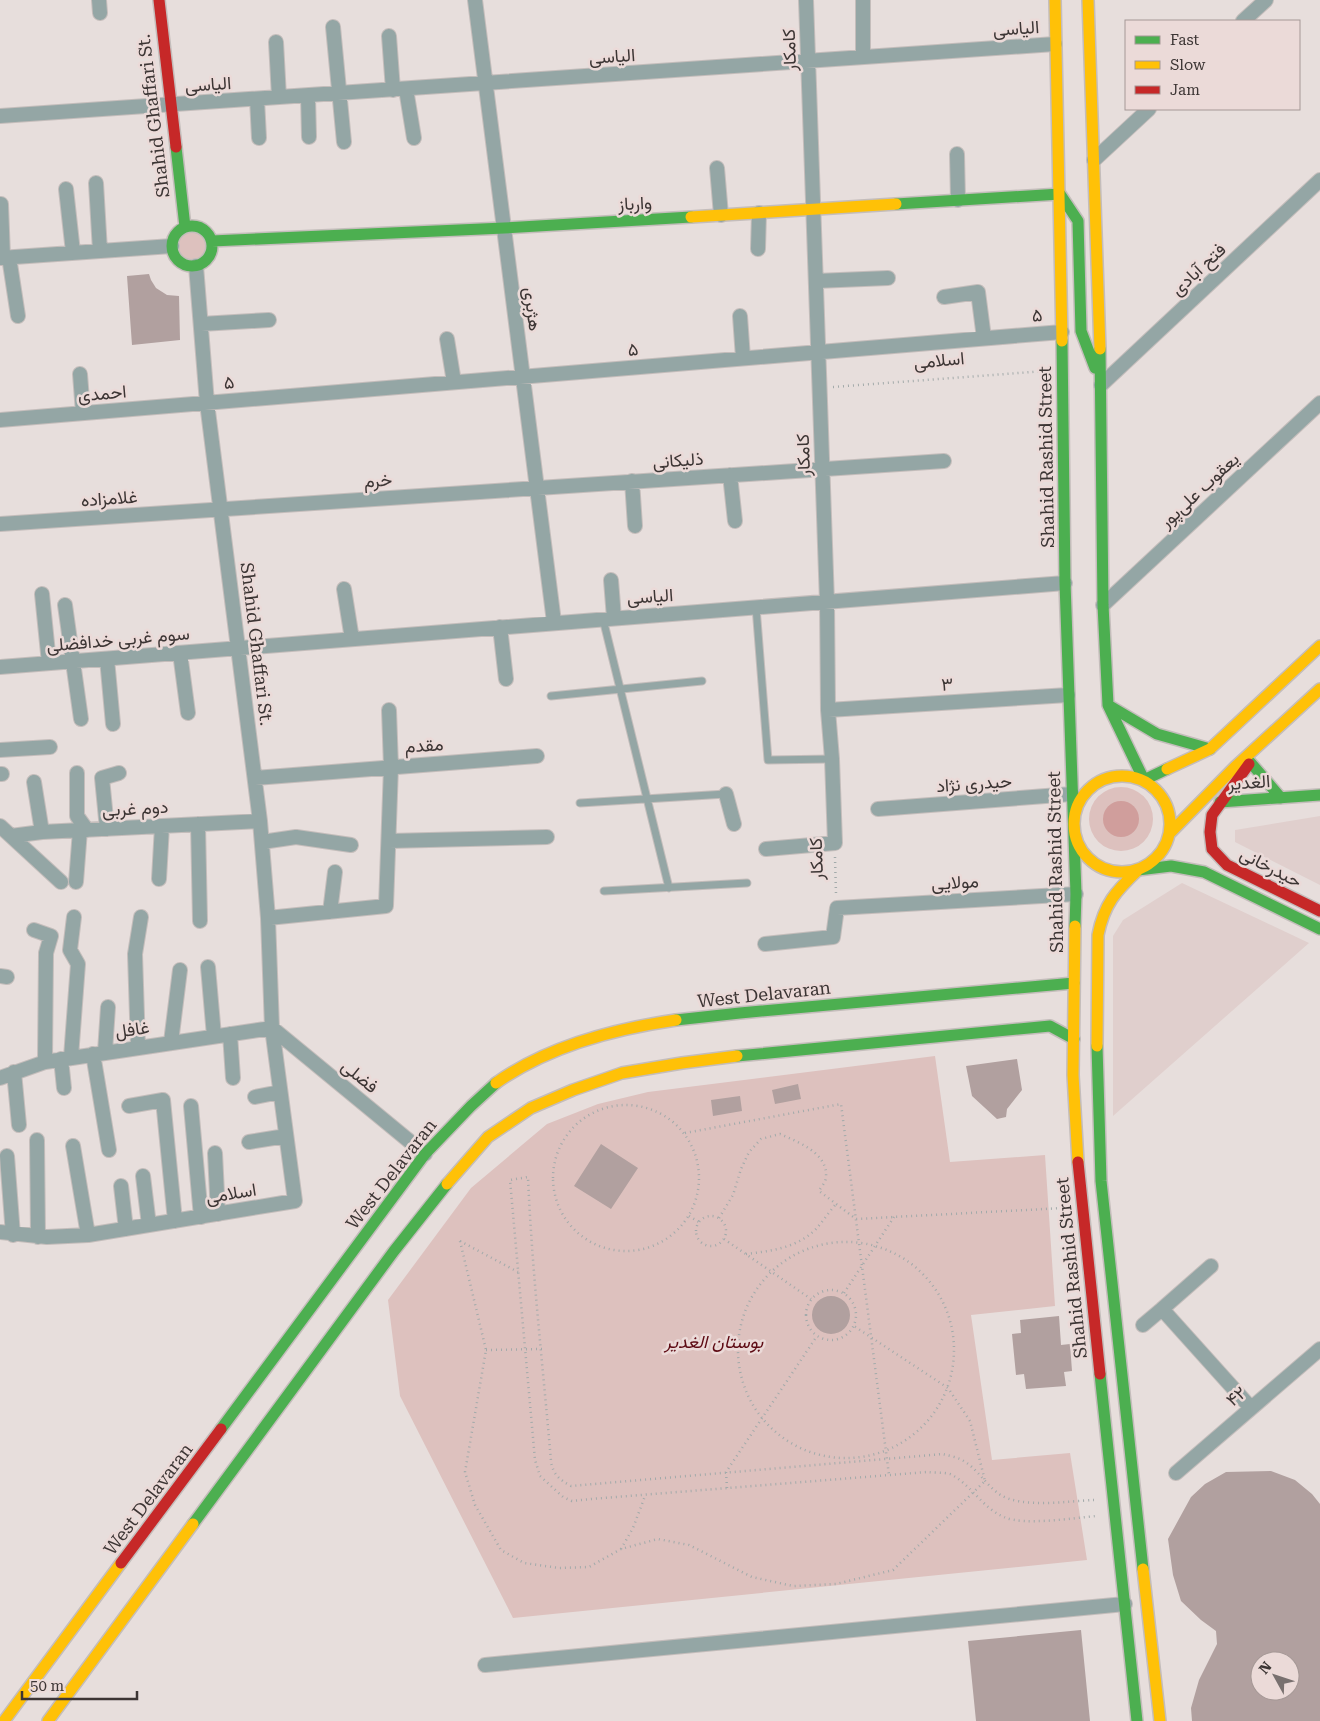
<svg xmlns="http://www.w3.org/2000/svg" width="1320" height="1721" viewBox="0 0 1320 1721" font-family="'Roboto Serif',Vazirmatn,serif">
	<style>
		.built { fill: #e0cfcd }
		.green { fill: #ddc1be }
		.water { fill: #d09e9c }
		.building { fill: #b1a09f; fill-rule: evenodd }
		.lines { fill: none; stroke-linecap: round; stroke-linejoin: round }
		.lane-casing { stroke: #c4bdbb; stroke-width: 9 }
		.street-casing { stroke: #c4bdbb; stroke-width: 16 }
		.fast-casing { stroke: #c4bdbb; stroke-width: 14 }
		.slow-casing { stroke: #c4bdbb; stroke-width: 14 }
		.jam-casing { stroke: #c4bdbb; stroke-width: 14 }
		.path { stroke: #a2aaaa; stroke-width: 2.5; stroke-dasharray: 1 4; stroke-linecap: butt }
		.lane { stroke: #94a6a5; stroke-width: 7 }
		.street { stroke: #94a6a5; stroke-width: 14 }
		.fast { stroke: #4caf50; stroke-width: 11 }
		.slow { stroke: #ffc107; stroke-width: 11 }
		.jam { stroke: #c62828; stroke-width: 11 }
		.labels { text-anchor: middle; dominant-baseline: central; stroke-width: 5; stroke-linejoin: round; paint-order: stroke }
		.street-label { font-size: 18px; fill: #3c3534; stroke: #ebdad8 }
		.park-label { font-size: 18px; font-style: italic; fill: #5d0a13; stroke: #ebdad8 }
	</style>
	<rect width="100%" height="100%" fill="#e7dedc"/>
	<path class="built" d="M1320 816V885L1235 842V830Z
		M1182 883 1309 943 1113 1116V936L1123 920Z"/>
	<path class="green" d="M178 246a14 14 0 1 1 28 0a14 14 0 1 1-28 0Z
		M1089 819a32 32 0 1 1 64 0a32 32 0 1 1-64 0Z
		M935 1056 950 1162 1045 1155 1055 1306 971 1315 992 1460 1070 1453 1087 1560 513 1618 400 1396 388 1300 471 1188 547 1124 598 1104 648 1092Z"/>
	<path class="water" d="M1103 819a18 18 0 1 1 36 0a18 18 0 1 1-36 0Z"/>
	<path class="building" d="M149 274 151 280 156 288 167 295 179 296 180 340 132 345 127 276Z
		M1017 1059 1022 1090 1007 1109 1006 1117 997 1119 972 1096 966 1066Z
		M798 1084 801 1099 775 1104 772 1090Z
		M740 1096 742 1111 713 1116 711 1100Z
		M601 1144 638 1168 611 1209 574 1186Z
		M812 1315a19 19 0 1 1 38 0a19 19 0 1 1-38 0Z
		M1059 1316 1061 1345 1070 1344 1072 1371 1064 1372 1066 1386 1026 1389 1024 1374 1016 1375 1012 1334 1021 1333 1020 1320Z
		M1271 1471 1295 1480 1312 1494 1320 1504V1721H1192L1191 1708 1199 1680 1217 1644 1216 1631 1201 1620 1181 1601 1173 1575 1168 1539 1191 1497 1205 1484 1226 1472ZM1260 1661H1290V1691H1260Z
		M1081 1630 1090 1721H976L968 1641Z"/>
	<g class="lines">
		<g class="lane-casing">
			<path id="lane" d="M756 607 768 760 832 759
				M603 619 669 888
				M551 696 702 681
				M580 803 726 794
				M604 891 747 883"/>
		</g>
		<g class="street-casing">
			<path id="street" d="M99 0 100 13
				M475 0 554 622
				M1243 21 1266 0
				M333 27 344 142
				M389 36 393 90
				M276 42 279 97
				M863 57V0
				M406 89 414 138
				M308 96 309 137
				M257 99 259 138
				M0 116 1055 44
				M957 154 958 200
				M1094 160 1149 109
				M717 168 721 215
				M96 183 100 251
				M66 189 73 252
				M1 204 3 257
				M758 249 759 213
				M9 257 18 316
				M0 258 172 246
				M816 281 888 278
				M944 297 978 292 984 338
				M740 316 743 358
				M201 324 269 320
				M447 339 454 382
				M80 374 83 413
				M1101 385 1320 180
				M0 420 1062 332
				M730 475 735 521
				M632 481 635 526
				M0 524 944 461
				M611 580 614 618
				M344 589 352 639
				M42 594 49 663
				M65 605 81 719
				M1103 605 1320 403
				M500 627 506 679
				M180 653 188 713
				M107 659 113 724
				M0 667 1065 583
				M828 710 1068 695
				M0 750 50 747
				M77 773V816L87 830
				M0 774H2
				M255 778 537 756
				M34 782 42 832
				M726 794 734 824
				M878 809 1072 794
				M198 824 200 921
				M0 826 61 882
				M107 829 102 778 119 773
				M11 836 42 832 260 821
				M389 841 547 837
				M262 842 296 837 351 845
				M766 849 835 843 832 759 828 710 827 602 806 0
				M159 879 162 826
				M76 882 80 830
				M330 912 335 872
				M268 918 386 906 391 767 389 710
				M34 930 51 936 46 953 45 1062
				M765 944 833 937 837 908 1076 894
				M208 967 214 1036
				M0 976 7 977
				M272 1028 425 1154
				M230 1034 233 1078
				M171 1042 180 970
				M138 1047 135 954 141 917
				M105 1052 108 1007
				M93 1054 109 1150
				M71 1057 78 964 70 950 74 917
				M61 1059 64 1088
				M14 1072 19 1125
				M0 1078 45 1062 272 1028
				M255 1097 280 1092
				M129 1106 163 1100 175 1221
				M191 1106 201 1217
				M37 1140 38 1237
				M249 1142 286 1136
				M73 1146 88 1235
				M215 1153 218 1214
				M7 1156 13 1235
				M143 1176 149 1225
				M121 1186 126 1229
				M0 1232 47 1237 88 1235 295 1201 272 1028 268 918 260 821 207 403 196 266
				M1211 1266 1162 1309 1251 1408
				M1143 1325 1162 1309
				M1176 1473 1320 1349
				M485 1665 1125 1604"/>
		</g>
		<g class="fast-casing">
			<path id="fast" d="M176 147 185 227
				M1060 194 1078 221 1081 331 1095 368
				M896 204 1060 194
				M172 246a20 20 0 1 1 40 0a20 20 0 1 1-40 0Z
				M212 241 504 228 691 217
				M1062 341 1065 583 1076 894 1075 926
				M1100 349 1103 605 1108 705 1144 780 1167 769
				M1108 705 1157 734 1210 749
				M1250 762 1281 798
				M1220 802 1320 795
				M1138 870 1171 866 1204 872 1320 929
				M676 1020 740 1013 1074 983
				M1097 1046 1101 1181 1143 1569
				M737 1056 1050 1026 1074 1039
				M1100 1374 1137 1721
				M221 1429 425 1154 471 1106 496 1083
				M193 1524 394 1251 447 1184"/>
		</g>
		<g class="slow-casing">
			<path id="slow" d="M1055 0 1062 341
				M1088 0 1100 349
				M691 217 896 204
				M1167 769 1210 749 1320 646
				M1074 824a48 48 0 1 1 96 0a48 48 0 1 1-96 0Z
				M1170 833 1235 767 1320 689
				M1075 926 1073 1075 1078 1162
				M1097 1046 1098 935C1104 904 1116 891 1138 870
				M496 1083C548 1046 613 1029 676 1020
				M447 1184 488 1137 531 1108 573 1090 622 1073 682 1063 737 1056
				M1143 1569 1160 1721
				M4 1721 121 1563
				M48 1721 193 1524"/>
		</g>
		<g class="jam-casing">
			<path id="jam" d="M159 0 176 147
				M1249 764 1212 815 1210 832 1212 849 1227 865 1320 911
				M1078 1162 1100 1374
				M121 1563 221 1429"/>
		</g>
		<path class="path" d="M833 387 1045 371
			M835 857 836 894
			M553 1178a73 73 0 1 1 146 0a73 73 0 1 1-146 0Z
			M685 1133 841 1104 889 1475
			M689 1216 699 1222
			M696 1231a15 15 0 1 1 30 0a15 15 0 1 1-30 0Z
			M719 1218 733 1195 741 1169 749 1152 761 1139 780 1134C798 1142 828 1153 826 1177 826 1182 821 1187 819 1191L856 1219 1063 1208
			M724 1239 811 1299
			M460 1241 486 1350 465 1472 475 1505 501 1550 524 1563 559 1568 589 1567 621 1549 658 1539 689 1545 752 1577 793 1586 836 1584 893 1570 985 1481 970 1421 948 1388 854 1326
			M460 1241 518 1272
			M738 1350a108 108 0 1 1 216 0a108 108 0 1 1-216 0Z
			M746 1254C771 1251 797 1248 816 1229 823 1221 829 1212 836 1204
			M806 1315a25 25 0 1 1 50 0a25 25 0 1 1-50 0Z
			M844 1293 894 1217
			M486 1350 542 1349
			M727 1488 726 1472 817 1336
			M1094 1500C1068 1501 1021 1509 999 1494 985 1484 977 1468 962 1460 957 1457 949 1456 943 1454L571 1486C560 1480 553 1475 551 1461 543 1367 532 1272 528 1177L510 1180 535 1460 540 1476 563 1497 572 1501 591 1499 927 1472C934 1473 943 1472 950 1474 971 1484 982 1508 1004 1517 1023 1526 1074 1518 1096 1516
			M621 1549 633 1528 645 1496"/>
		<use href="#lane" class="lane"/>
		<use href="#street" class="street"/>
		<use href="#fast" class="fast"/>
		<use href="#slow" class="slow"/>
		<use href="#jam" class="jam"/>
	</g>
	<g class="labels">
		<g class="street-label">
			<text transform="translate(1016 28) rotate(-4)">الیاسی</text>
			<text transform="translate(789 50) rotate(-92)">کامکار</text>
			<text transform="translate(612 56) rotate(-4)">الیاسی</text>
			<text transform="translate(208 84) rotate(-4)">الیاسی</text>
			<text transform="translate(153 116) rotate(-97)">Shahid Ghaffari St.</text>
			<text transform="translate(635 203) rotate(-3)">وارباز</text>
			<text transform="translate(1198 269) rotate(-43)">فتح آبادی</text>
			<text transform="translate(533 309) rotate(83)">هژبری</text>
			<text transform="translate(1037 315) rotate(-4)">۵</text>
			<text transform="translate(633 349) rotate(-5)">۵</text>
			<text transform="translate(939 360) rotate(-5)">اسلامی</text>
			<text transform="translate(229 382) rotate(-5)">۵</text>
			<text transform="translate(102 393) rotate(-5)">احمدی</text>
			<text transform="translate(803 455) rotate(-92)">کامکار</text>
			<text transform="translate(1046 457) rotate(-91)">Shahid Rashid Street</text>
			<text transform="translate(678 460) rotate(-4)">ذلیکانی</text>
			<text transform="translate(378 480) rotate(-4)">خرم</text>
			<text transform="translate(1199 490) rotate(-43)">یعقوب علی‌پور</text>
			<text transform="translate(109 498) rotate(-4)">غلامزاده</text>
			<text transform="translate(650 596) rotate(-4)">الیاسی</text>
			<text transform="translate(118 639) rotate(-5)">سوم غربی خدافضلی</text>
			<text transform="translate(257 644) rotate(83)">Shahid Ghaffari St.</text>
			<text transform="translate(947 684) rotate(-3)">۳</text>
			<text transform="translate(424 745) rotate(-4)">مقدم</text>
			<text transform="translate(1249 782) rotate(-4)">الغدیر</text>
			<text transform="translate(974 783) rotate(-4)">حیدری نژاد</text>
			<text transform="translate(135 808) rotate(-3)">دوم غربی</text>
			<text transform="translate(816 859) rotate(-92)">کامکار</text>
			<text transform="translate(1055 862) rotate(-91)">Shahid Rashid Street</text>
			<text transform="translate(1271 867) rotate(27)">حیدرخانی</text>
			<text transform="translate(955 882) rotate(-3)">مولایی</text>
			<text transform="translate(764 994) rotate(-6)">West Delavaran</text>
			<text transform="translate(132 1029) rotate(-8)">غافل</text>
			<text transform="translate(360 1076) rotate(39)">فضلی</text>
			<text transform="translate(391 1174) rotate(-52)">West Delavaran</text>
			<text transform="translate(231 1193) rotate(-9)">اسلامی</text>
			<text transform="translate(1071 1268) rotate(-96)">Shahid Rashid Street</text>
			<text transform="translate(1236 1396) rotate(-41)">۴۲</text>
			<text transform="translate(148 1499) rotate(-53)">West Delavaran</text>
		</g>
		<g class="park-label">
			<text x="714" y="1341">بوستان الغدیر</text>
		</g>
	</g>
	<rect x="1125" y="20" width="175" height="90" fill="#ebdad8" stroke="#a59896"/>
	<rect x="1135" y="36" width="25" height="8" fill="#4caf50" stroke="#a59896"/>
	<text x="1170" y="45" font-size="15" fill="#3c3534">Fast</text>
	<rect x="1135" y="61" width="25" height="8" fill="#ffc107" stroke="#a59896"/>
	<text x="1170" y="70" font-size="15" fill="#3c3534">Slow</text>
	<rect x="1135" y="86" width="25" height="8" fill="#c62828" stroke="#a59896"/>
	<text x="1170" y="95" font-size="15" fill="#3c3534">Jam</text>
	<g transform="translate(1275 1676) rotate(310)"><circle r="24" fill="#ebdad8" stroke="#a59896"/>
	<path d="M0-4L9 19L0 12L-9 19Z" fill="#78706f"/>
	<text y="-8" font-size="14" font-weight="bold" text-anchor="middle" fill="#3c3534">N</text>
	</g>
	<path d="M22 1691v8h115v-8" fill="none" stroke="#3c3534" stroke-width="2.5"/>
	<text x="30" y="1691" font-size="15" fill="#3c3534" stroke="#ebdad8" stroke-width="4" paint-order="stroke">50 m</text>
</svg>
